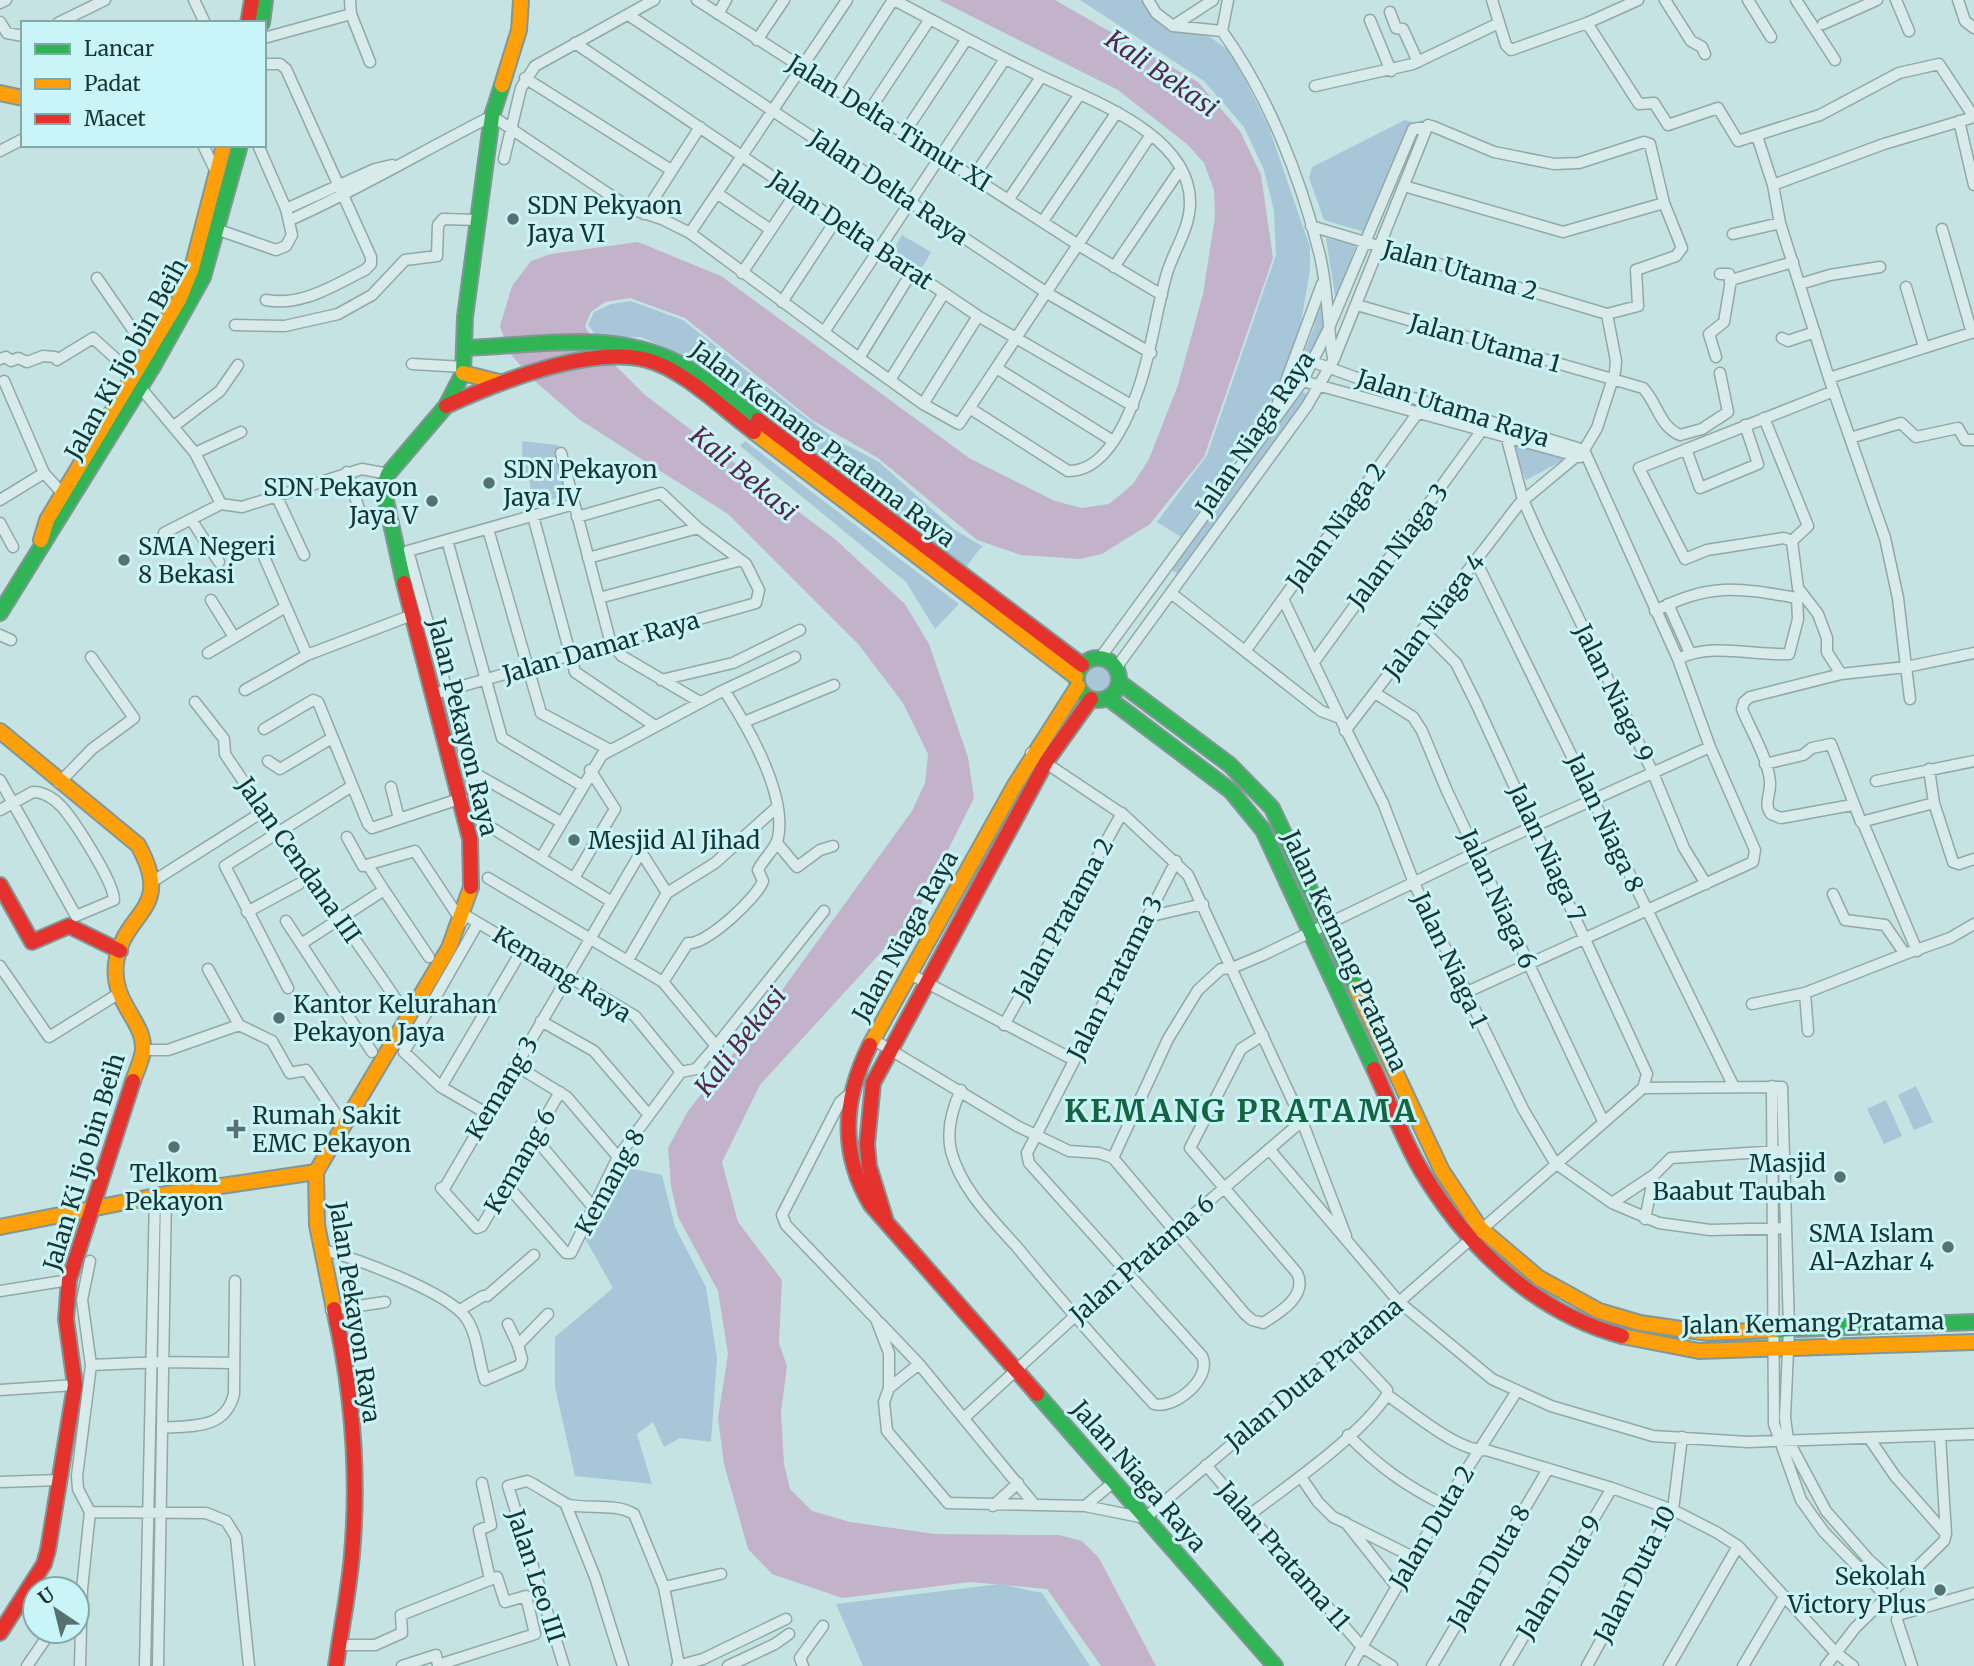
<svg xmlns="http://www.w3.org/2000/svg" width="1974" height="1666" viewBox="0 0 1974 1666" font-family="Merriweather,serif">
	<style>
		.green { fill: #a7c7d8 }
		.water { fill: #c2b3ca }
		.lines { fill: none; stroke-linecap: round; stroke-linejoin: round }
		.street-casing { stroke: #90a8a7; stroke-width: 13 }
		.fast-casing { stroke: #809796; stroke-width: 18 }
		.slow-casing { stroke: #809796; stroke-width: 18 }
		.jam-casing { stroke: #809796; stroke-width: 18 }
		.street { stroke: #d9eaeb; stroke-width: 10 }
		.fast { stroke: #30b455; stroke-width: 14 }
		.slow { stroke: #ff9f0a; stroke-width: 14 }
		.jam { stroke: #e5322d; stroke-width: 14 }
		.poi-dot { fill: #567270; stroke: #c9f5f8; stroke-width: 2.5 }
		.labels { text-anchor: middle; dominant-baseline: central; stroke-width: 6; stroke-linejoin: round; paint-order: stroke }
		.street-label { font-size: 24px; fill: #193531; stroke: #c9f5f8 }
		.poi-label { font-size: 24px; fill: #193531; stroke: #c9f5f8; text-anchor: start }
		.water-label { font-size: 26px; font-style: italic; fill: #572749; stroke: #c9f5f8 }
		.district-label { font-size: 32px; font-weight: bold; letter-spacing: 2px; fill: #156542; stroke: #c9f5f8 }
	</style>
	<rect width="100%" height="100%" fill="#c6e3e4"/>
	<path class="green" d="M1080 0H1146L1177 31 1207 35 1231 52 1268 125 1310 247V270L1299 334 1266 413 1181 537 1157 522 1207 455 1276 255 1274 211 1264 170 1244 127 1204 81Z
		M1405 120 1412 122 1364 232 1324 220 1309 178 1312 167Z
		M902 235 931 252 922 268 893 250Z
		M1326 238 1356 245 1338 298 1335 296Z
		M1320 295C1339 327 1307 370 1288 394L1314 327Z
		M631 301 683 320 800 413 837 440 879 462 955 530 982 546 963 571 790 436 679 354 641 337 598 338 588 325 594 312 611 304Z
		M1301 391 1308 395 1182 569 1177 573 1172 570V563Z
		M1508 439 1571 456 1526 480Z
		M522 441 558 445 569 495 532 504 529 476 523 474Z
		M745 441 959 604 935 629 906 582 740 446Z
		M1083 678a14 14 0 1 1 28 0a14 14 0 1 1-28 0Z
		M1916 1086 1933 1122 1914 1130 1898 1095Z
		M1886 1100 1902 1136 1884 1144 1867 1109Z
		M614 1165 662 1175 675 1227 706 1287 717 1358 711 1442 680 1438 664 1447 653 1422 637 1434 652 1484 575 1476 555 1387V1337L613 1288 583 1235Z
		M1000 1584 1042 1593 1090 1666H863L836 1604Z"/>
	<path class="water" d="M939 0H1055L1198 82 1240 131 1261 175 1273 258 1204 457 1150 524 1102 554 1080 559 1021 555 977 540 878 458 812 420 685 318 630 298 605 302 591 312 585 326 595 345 645 395 836 540 905 604 929 644 968 757 974 798 916 914 760 1085 722 1162 738 1222 782 1280 779 1343 787 1366 781 1412 784 1464 790 1489 812 1511 850 1522 935 1534 1059 1535 1082 1541 1099 1558 1156 1666H1101L1047 1589 970 1582 842 1598 772 1574 748 1549 724 1464 718 1418 728 1354 718 1291 678 1217 671 1186 668 1148 688 1111 769 1008 912 811 925 783 928 754 903 703 859 645 728 514 580 420 531 378 509 352 500 326 512 286 531 261 551 254 638 242 721 276 969 458 1055 501 1082 508 1109 504 1133 484 1149 459 1178 385 1203 294 1215 217 1214 190 1204 163 1188 145 1118 90Z"/>
	<g class="lines">
		<g class="street-casing">
			<path id="street" d="M194 0 205 23
				M350 0 351 14
				M697 0 1080 246 1162 295
				M894 0C938 23 981 47 1026 69 1078 96 1191 130 1190 203 1190 228 1174 250 1167 273 1156 311 1152 349 1139 387 1129 416 1107 472 1068 471L971 409
				M1148 0 1156 13 1173 26 1213 0
				M1228 0 1222 31C1268 95 1300 176 1319 252 1328 286 1327 323 1333 358
				M1492 0 1506 45 1511 50 1587 23 1638 0
				M1665 0 1691 41 1702 47 1705 54
				M1748 0 1771 37
				M1796 0 1835 60
				M1896 0 1909 31
				M1958 0 1965 21 1974 28
				M0 3 6 0
				M1390 12 1396 28 1403 29 1418 62
				M718 14 726 0
				M630 16 1047 293 1151 353
				M1370 20 1391 71
				M0 22 7 33 23 36
				M58 23 105 0
				M1587 23 1639 104 1654 103 1668 125 1718 108 1738 141 1820 115 1899 73 1939 64 1974 117 1884 144 1773 185
				M1823 24 1877 0
				M1173 26 1222 31
				M264 38 351 14 370 62
				M757 40 784 0
				M575 43 978 316 1133 406
				M264 64H280L286 69 371 257V264L365 270C334 285 302 307 266 300
				M525 78 671 170
				M1315 86 1413 64 1499 23
				M835 90 893 0
				M869 111 930 19
				M1959 121 1974 185
				M905 132 966 40
				M1757 136 1773 185 1780 223 1829 378 1885 538 1898 598 1906 667 1841 674 1750 697 1744 702 1742 709C1751 731 1768 758 1770 782 1771 795 1763 803 1771 814L1781 818 1852 805
				M203 145 217 174
				M0 151 23 139
				M504 159 521 88 535 66 654 0
				M974 176 1041 77
				M1404 186 1563 232 1664 203
				M718 194 771 230
				M1009 199 1080 94
				M286 209 375 169 392 165
				M644 214 700 127
				M290 220C360 189 424 150 492 116L631 209 662 219 690 233 859 358 923 404 959 424 1150 136
				M1043 221 1117 112
				M1311 226 1607 314
				M216 229 276 250 286 246 292 235 286 209 258 145
				M1942 229 1972 333
				M690 233 847 0
				M1733 234 1780 223
				M1114 267 1181 168
				M742 273 795 194
				M1720 274H1729L1730 282
				M97 278 151 356
				M1800 284 1830 275 1880 267
				M1906 287 1924 347
				M782 302 836 220
				M1357 305 1643 388C1658 404 1659 426 1680 435L1702 429 1728 412 1720 373
				M235 325 285 326 338 314 372 295 405 260 437 256 438 225 443 219 478 220
				M824 332 1005 59
				M1782 338 1788 341 1815 332
				M1716 357 1709 334 1724 322 1731 280 1793 262
				M859 358 913 270
				M0 359 6 357 11 361 18 358 27 362 43 356 55 357 57 360 93 338 115 358 131 383
				M1313 362 1413 398 1584 450 1678 659 1710 747 1755 850 1753 862 1467 992
				M412 364 464 367
				M998 369 1113 441
				M1288 377 1580 457
				M1829 378 1974 332
				M890 380 944 293
				M4 381 44 473 63 494
				M140 387 195 453 221 504 242 507 362 469 388 474
				M923 404 978 316
				M1275 411 1322 284
				M1764 418 1808 526 1792 541
				M174 426 220 391 238 365
				M1506 435 1523 500 1540 538 1653 773 1684 848 1706 884
				M1850 438 1901 423 1916 437 1958 428 1965 440H1974
				M1686 449 1700 488 1758 464 1745 425
				M195 453 241 432
				M561 453 611 644 622 656 700 702
				M347 472 360 512
				M276 495 304 555
				M0 500 44 473
				M574 504 408 551 469 770 479 820 612 902
				M533 516 575 672 655 726
				M192 521 219 562
				M0 523 13 547
				M488 529 541 713 610 750
				M164 533 221 504
				M447 540 502 738 581 785
				M1792 541 1784 538 1707 550 1685 559 1639 468 1834 391
				M1792 541 1798 588 1818 614 1827 638V652L1841 674
				M261 550 307 655 412 615
				M588 558 698 528
				M1476 561 1733 1085
				M1171 593 1321 711 1340 718 1383 803 1414 883 1486 1033 1523 1109 1555 1163 1612 1203 1659 1223 1710 1230 1786 1228
				M599 598 738 561
				M1283 599 1340 718
				M211 600 234 637
				M1668 604 1690 653
				M1655 611C1710 582 1739 588 1797 598L1798 619 1789 654C1752 656 1712 642 1678 659
				M1424 631 1456 663 1476 703 1647 1074 1643 1088
				M0 635 11 640
				M1246 650 1422 407
				M208 653 284 608
				M1100 658 1302 382 1328 330 1413 129 1432 126 1494 152 1554 164 1579 163 1644 142 1650 144 1664 203 1682 248 1676 256 1636 270 1638 306 1607 314
				M1314 662 1482 430
				M1116 668 1307 406 1334 359 1428 125
				M661 680 733 663 800 630
				M245 690 307 655
				M722 691 795 657
				M441 692 756 603 759 590 746 564 698 528 661 493 577 517
				M1375 693 1413 717 1422 731 1447 791 1603 1121
				M1910 699 1906 667 1974 653
				M195 702 224 739 225 754C284 843 349 928 408 1017
				M744 722 834 685
				M264 729 313 700 318 702 368 824 372 828 462 798
				M1345 731 1519 504 1584 450 1597 428 1615 372 1616 361 1607 314
				M1031 753 1125 816 1188 875 1302 1121 1346 1236
				M268 761 280 769 332 738
				M1765 764 1803 755 1812 748 1831 744 1861 822 1934 803 1953 862 1959 864 1974 859
				M1929 769 1934 803
				M469 770 561 822
				M0 780 76 916 114 900C114 882 75 822 62 807 55 799 44 792 33 792L0 810
				M1876 781 1974 761
				M59 783 92 749 134 718 91 657
				M391 787 399 819
				M1863 823 1917 951
				M347 837 363 866 415 851 462 922
				M777 843 797 867 820 850 833 846
				M541 858 602 755 722 691 726 693C749 729 787 794 778 838 775 850 763 859 758 870L763 881C757 898 705 946 688 943L663 982
				M369 867 384 890
				M488 878 663 982 716 1046 824 911
				M574 878 615 809 590 770
				M155 880 264 811
				M1833 894 1845 920 1885 925 1905 954 1950 938 1974 924
				M247 912 299 884
				M465 915 635 1016 681 1072
				M1147 917 1203 904
				M286 921 372 1052
				M478 923 404 1052 441 1087 486 1113
				M301 944 384 890 429 957
				M628 960 667 893 715 863 776 808
				M0 966 49 1037 118 994
				M208 969 239 1025
				M910 974 1072 1059
				M288 988 225 866 352 786
				M1752 1004 1805 993
				M541 1021 594 1051 648 1114
				M239 1025 272 1041 290 1073 306 1070 342 1123
				M1004 1025 1122 813
				M1808 1031 1805 993 1905 954
				M874 1040 1017 1126 1069 1151 1099 1153 1113 1158 1245 1314 1252 1320 1263 1323C1281 1312 1308 1295 1297 1273L1190 1148 1241 1049 1263 1035
				M143 1050H168L239 1025
				M515 1065 567 1097 618 1157
				M1772 1086 1774 1424 1801 1500 1824 1532 1887 1597
				M441 1087 522 950
				M961 1090C952 1109 946 1129 951 1151 961 1189 992 1219 1017 1247 1061 1301 1107 1353 1154 1404 1174 1410 1213 1378 1202 1356L1029 1163 1027 1153 1176 861
				M560 1092 482 1226 477 1228 441 1188 445 1187 641 852 667 893
				M852 1092 840 1102 782 1215 786 1225 876 1319 889 1353V1388L884 1402 887 1431 948 1503 1085 1506 1145 1518 1399 1302 1643 1088 1782 1087 1789 1328 1785 1418 1788 1440 1826 1511 1869 1560 1898 1586
				M534 1137 593 1207
				M1269 1149 1399 1302 1492 1379 1551 1406 1653 1436 1748 1442 1974 1434
				M1113 1158 1168 1039 1198 990 1221 969 1232 968 1263 955 1477 852 1710 747
				M506 1184 566 1253H571L618 1157 681 1072 696 1069 716 1046
				M1612 1203 1654 1175 1671 1158 1778 1151
				M1645 1219 1654 1175
				M321 1249C354 1258 447 1291 466 1318 478 1335 478 1360 485 1380L520 1365 522 1359 518 1345 548 1314
				M90 1261 82 1300 91 1365 162 1362 233 1363
				M0 1291 69 1280
				M331 1310 385 1302
				M460 1310 483 1296H487L534 1255
				M880 1323 919 1364 1034 1504
				M508 1324 518 1345
				M1345 1345 1387 1390V1395
				M889 1388 919 1364
				M0 1390 75 1385
				M1387 1395C1410 1410 1459 1453 1486 1450L1612 1488 1673 1510 1716 1532 1738 1546 1835 1652 1853 1666
				M964 1418 1074 1317 1302 1121
				M162 1428C193 1425 225 1430 234 1394L235 1281
				M1348 1435C1378 1466 1406 1486 1444 1505
				M1869 1438 1895 1476 1946 1534 1940 1436
				M1206 1465 1362 1647 1392 1666
				M1301 1477 1318 1502 1333 1517 1346 1523 1396 1586
				M0 1482 60 1480
				M482 1483 491 1525 479 1530 490 1579
				M566 1505 595 1577 623 1666
				M993 1506 1018 1483
				M1085 1506 1115 1481
				M90 1512 206 1513 226 1521 236 1537 249 1666
				M1249 1515C1288 1486 1361 1435 1387 1395
				M1349 1525 1413 1557
				M664 1587 721 1574
				M339 1645H375L402 1633 401 1615 497 1577 505 1602 526 1596 535 1634 438 1665 436 1655 402 1666
				M27 1666 51 1631
				M80 1666 82 1589 90 1512 78 1489 77 1476 91 1365
				M145 1666 155 1196
				M158 1666 166 1194
				M564 1666 508 1486 527 1481C537 1485 564 1504 569 1505 590 1509 615 1503 634 1514L664 1587 679 1665
				M677 1666 703 1659 786 1619
				M728 1666 775 1644 789 1634
				M803 1666 800 1658 823 1626
				M1351 1666 1444 1505 1517 1391
				M1432 1666 1548 1469
				M1506 1666 1612 1488
				M1587 1666 1673 1510 1682 1437
				M1669 1666 1738 1546
				M1743 1666 1784 1597
				M1826 1666 1855 1628 1944 1541 1946 1534
				M1912 1666 1897 1620 1898 1615 1974 1593"/>
		</g>
		<g class="fast-casing">
			<path id="fast" d="M262 23 265 0
				M465 348C534 346 611 329 676 362 706 377 732 400 758 420
				M404 583 383 487 388 474 446 406 463 373 465 317 492 116 502 85
				M0 613 152 368 203 277 240 145
				M1077 679a21 21 0 1 1 42 0a21 21 0 1 1-42 0Z
				M1119 682 1230 765 1272 808 1356 988
				M1108 698 1231 791 1263 830 1374 1069
				M1773 1330 1974 1322
				M1037 1394 1275 1666"/>
		</g>
		<g class="slow-casing">
			<path id="slow" d="M502 85 519 30 521 0
				M0 93 23 98
				M463 373 499 382
				M754 432 1076 677
				M41 540 47 520 179 300 192 268 224 145
				M0 731 138 845C175 912 124 909 116 963 111 1003 145 1021 143 1050 142 1060 136 1072 133 1081
				M1356 988 1442 1171 1480 1228 1539 1278 1599 1311 1640 1323 1708 1333 1773 1330
				M870 1045 1015 785 1078 686
				M0 1227 166 1194 316 1172
				M334 1309 317 1225 316 1172 449 948 471 887
				M1622 1336 1699 1351 1974 1342"/>
		</g>
		<g class="jam-casing">
			<path id="jam" d="M248 23 252 0
				M446 406C498 382 591 345 647 360 683 369 724 410 754 432
				M758 420 1082 665
				M404 583 470 839 471 887
				M0 885 32 942 69 926 120 951
				M870 1045C843 1099 839 1152 871 1205L1037 1394
				M1374 1069C1389 1102 1403 1139 1421 1170 1467 1247 1534 1312 1622 1336
				M885 1218 869 1166 867 1144 873 1083 1046 762 1091 699
				M334 1309C352 1389 359 1473 352 1554 349 1592 341 1629 336 1666
				M0 1633 44 1564 48 1550 75 1385 66 1319 69 1280 133 1081"/>
		</g>
		<use href="#street" class="street"/>
		<use href="#fast" class="fast"/>
		<use href="#slow" class="slow"/>
		<use href="#jam" class="jam"/>
	</g>
	<g class="poi-dot">
		<circle cx="513" cy="219" r="7"/>
		<circle cx="489" cy="483" r="7"/>
		<circle cx="432" cy="501" r="7"/>
		<circle cx="124" cy="560" r="7"/>
		<circle cx="574" cy="840" r="7"/>
		<circle cx="279" cy="1018" r="7"/>
		<path d="M232.5 1118.5h7v7h7v7h-7v7h-7v-7h-7v-7h7z"/>
		<circle cx="174" cy="1147" r="7"/>
		<circle cx="1840" cy="1177" r="7"/>
		<circle cx="1948" cy="1247" r="7"/>
		<circle cx="1940" cy="1590" r="7"/>
	</g>
	<g class="labels">
		<g class="street-label">
			<text transform="translate(889 123) rotate(32)">Jalan Delta Timur XI</text>
			<text transform="translate(889 187) rotate(34)">Jalan Delta Raya</text>
			<text transform="translate(851 230) rotate(34)">Jalan Delta Barat</text>
			<text transform="translate(1460 270) rotate(16)">Jalan Utama 2</text>
			<text transform="translate(1485 343) rotate(16)">Jalan Utama 1</text>
			<text transform="translate(126 359) rotate(-61)">Jalan Ki Ijo bin Beih</text>
			<text transform="translate(1453 408) rotate(18)">Jalan Utama Raya</text>
			<text transform="translate(1255 433) rotate(-56)">Jalan Niaga Raya</text>
			<text transform="translate(823 444) rotate(37)">Jalan Kemang Pratama Raya</text>
			<text transform="translate(1336 526) rotate(-54)">Jalan Niaga 2</text>
			<text transform="translate(1398 546) rotate(-53)">Jalan Niaga 3</text>
			<text transform="translate(1434 616) rotate(-53)">Jalan Niaga 4</text>
			<text transform="translate(601 647) rotate(-16)">Jalan Damar Raya</text>
			<text transform="translate(1614 693) rotate(64)">Jalan Niaga 9</text>
			<text transform="translate(463 727) rotate(76)">Jalan Pekayon Raya</text>
			<text transform="translate(1605 823) rotate(65)">Jalan Niaga 8</text>
			<text transform="translate(1547 853) rotate(65)">Jalan Niaga 7</text>
			<text transform="translate(299 860) rotate(55)">Jalan Cendana III</text>
			<text transform="translate(1498 899) rotate(65)">Jalan Niaga 6</text>
			<text transform="translate(1063 919) rotate(-61)">Jalan Pratama 2</text>
			<text transform="translate(905 936) rotate(-61)">Jalan Niaga Raya</text>
			<text transform="translate(1345 951) rotate(65)">Jalan Kemang Pratama</text>
			<text transform="translate(1450 960) rotate(65)">Jalan Niaga 1</text>
			<text transform="translate(562 974) rotate(32)">Kemang Raya</text>
			<text transform="translate(1115 978) rotate(-63)">Jalan Pratama 3</text>
			<text transform="translate(502 1088) rotate(-59)">Kemang 3</text>
			<text transform="translate(520 1161) rotate(-60)">Kemang 6</text>
			<text transform="translate(84 1162) rotate(-73)">Jalan Ki Ijo bin Beih</text>
			<text transform="translate(610 1182) rotate(-61)">Kemang 8</text>
			<text transform="translate(1142 1259) rotate(-41)">Jalan Pratama 6</text>
			<text transform="translate(355 1312) rotate(81)">Jalan Pekayon Raya</text>
			<text transform="translate(1813 1323) rotate(-1)">Jalan Kemang Pratama</text>
			<text transform="translate(1314 1374) rotate(-40)">Jalan Duta Pratama</text>
			<text transform="translate(1139 1476) rotate(49)">Jalan Niaga Raya</text>
			<text transform="translate(1432 1527) rotate(-59)">Jalan Duta 2</text>
			<text transform="translate(1284 1556) rotate(49)">Jalan Pratama 11</text>
			<text transform="translate(1489 1567) rotate(-60)">Jalan Duta 8</text>
			<text transform="translate(1635 1574) rotate(-63)">Jalan Duta 10</text>
			<text transform="translate(536 1576) rotate(72)">Jalan Leo III</text>
			<text transform="translate(1559 1577) rotate(-59)">Jalan Duta 9</text>
		</g>
		<g class="poi-label">
			<text x="527" y="205">SDN Pekyaon<tspan x="527" dy="28">Jaya VI</tspan></text>
			<text x="503" y="469">SDN Pekayon<tspan x="503" dy="28">Jaya IV</tspan></text>
			<text x="418" y="487" text-anchor="end">SDN Pekayon<tspan x="418" dy="28">Jaya V</tspan></text>
			<text x="138" y="546">SMA Negeri<tspan x="138" dy="28">8 Bekasi</tspan></text>
			<text x="588" y="840">Mesjid Al Jihad</text>
			<text x="293" y="1004">Kantor Kelurahan<tspan x="293" dy="28">Pekayon Jaya</tspan></text>
			<text x="252" y="1115">Rumah Sakit<tspan x="252" dy="28">EMC Pekayon</tspan></text>
			<text x="1826" y="1163" text-anchor="end">Masjid<tspan x="1826" dy="28">Baabut Taubah</tspan></text>
			<text x="174" y="1173" text-anchor="middle">Telkom<tspan x="174" dy="28">Pekayon</tspan></text>
			<text x="1934" y="1233" text-anchor="end">SMA Islam<tspan x="1934" dy="28">Al-Azhar 4</tspan></text>
			<text x="1926" y="1576" text-anchor="end">Sekolah<tspan x="1926" dy="28">Victory Plus</tspan></text>
		</g>
		<g class="water-label">
			<text transform="translate(1162 73) rotate(35)">Kali Bekasi</text>
			<text transform="translate(744 473) rotate(40)">Kali Bekasi</text>
			<text transform="translate(740 1041) rotate(-52)">Kali Bekasi</text>
		</g>
		<g class="district-label">
			<text x="1241" y="1111">KEMANG PRATAMA</text>
		</g>
	</g>
	<rect x="21" y="21" width="245" height="126" fill="#c9f5f8" stroke="#83a8a8" stroke-width="2"/>
	<rect x="35" y="44" width="35" height="10" fill="#30b455" stroke="#83a8a8" stroke-width="2"/>
	<text x="84" y="56" font-size="21" fill="#193531">Lancar</text>
	<rect x="35" y="79" width="35" height="10" fill="#ff9f0a" stroke="#83a8a8" stroke-width="2"/>
	<text x="84" y="91" font-size="21" fill="#193531">Padat</text>
	<rect x="35" y="114" width="35" height="10" fill="#e5322d" stroke="#83a8a8" stroke-width="2"/>
	<text x="84" y="126" font-size="21" fill="#193531">Macet</text>
	<g transform="translate(56 1610) rotate(325)"><circle r="33" fill="#c9f5f8" stroke="#83a8a8" stroke-width="2"/>
	<path d="M0-5L12 26L0 18L-12 26Z" fill="#567270"/>
	<text y="-10" font-size="19" font-weight="bold" text-anchor="middle" fill="#193531">U</text>
	</g>
</svg>
